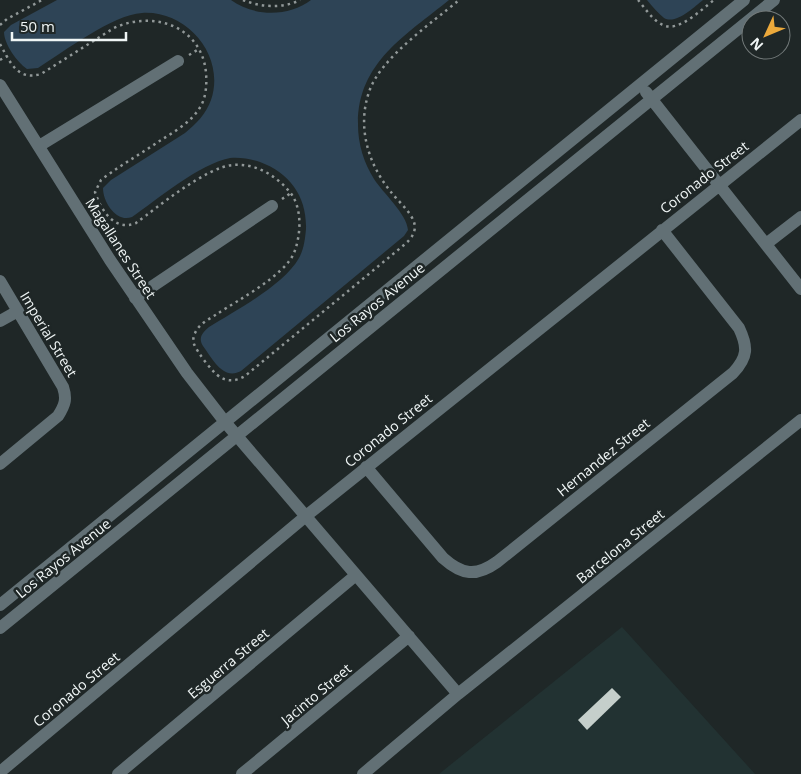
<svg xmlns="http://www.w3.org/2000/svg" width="801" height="774" viewBox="0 0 801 774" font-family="'Open Sans',sans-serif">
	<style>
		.built { fill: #223232 }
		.water { fill: #2e4456 }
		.building { fill: #c5cfcb }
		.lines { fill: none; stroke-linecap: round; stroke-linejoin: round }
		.path { stroke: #919898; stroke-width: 2.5; stroke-dasharray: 2.5 4; stroke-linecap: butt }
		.street { stroke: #627075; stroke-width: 12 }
		.labels { text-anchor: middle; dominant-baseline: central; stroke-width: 5; stroke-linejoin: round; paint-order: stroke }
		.street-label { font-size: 14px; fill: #f0f6f6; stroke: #1f2727 }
	</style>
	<rect width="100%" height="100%" fill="#1f2727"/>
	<path class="built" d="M622 627 755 774H439Z"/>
	<path class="water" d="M57 0H231C254 17 289 17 311 0H449C406 35 357 63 358 125 358 144 364 163 374 179 383 193 407 214 408 230L404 236 241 371C223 381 212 358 203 346 198 338 202 333 209 327 235 311 284 285 299 258 304 249 305 239 306 229 307 197 290 173 260 162 250 159 240 157 230 158 199 164 158 199 132 217 117 223 103 203 103 188L111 180 185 133C196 124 206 114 211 100 226 56 187 10 142 13 112 15 65 51 38 68L27 69C17 62 4 44 4 32L11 25Z
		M647 0H703C694 7 676 25 664 18 658 13 652 6 647 0Z"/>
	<path class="building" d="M612 688 621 697 587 730 578 720Z"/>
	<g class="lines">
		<path class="path" d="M243 0C260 7 283 9 300 0
			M638 0C645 8 653 21 663 25 678 33 702 9 714 0
			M0 25 7 19 42 0
			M0 44C10 62 17 81 41 74L114 28C153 10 202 26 206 73 207 85 206 99 199 109 189 124 172 133 158 142 139 155 119 166 101 180L95 192C101 210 114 232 136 223 158 207 206 167 233 165 255 163 275 175 289 191 303 207 301 235 294 253 284 276 238 300 217 314 209 319 199 324 195 333 193 337 193 341 194 344 197 352 213 373 220 377 228 382 237 381 245 376L404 245C411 239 417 232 414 222 410 211 398 201 391 192 368 164 357 127 369 92 380 58 432 23 459 0
			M189 55 199 49
			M0 60 7 56
			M282 199 291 193"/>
		<path class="street" d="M0 85 110 260 187 373 225 422 458 694
			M646 92 801 289
			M39 146 178 61
			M766 244 801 217
			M0 281 63 387C67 399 65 405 58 416L0 464
			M135 298 272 206
			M0 321 18 311
			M366 467 443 558C462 575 476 577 497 562L733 373C748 357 748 347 739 328L662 230
			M0 605 744 0
			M0 628 774 0
			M0 772 306 516 801 120
			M118 774 356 575
			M242 774 409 636
			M363 774 458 694 801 420"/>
	</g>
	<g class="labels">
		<g class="street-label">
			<text transform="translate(704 177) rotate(-38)">Coronado Street</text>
			<text transform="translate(121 248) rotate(57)">Magallanes Street</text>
			<text transform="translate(377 302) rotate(-39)">Los Rayos Avenue</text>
			<text transform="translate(49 334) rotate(59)">Imperial Street</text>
			<text transform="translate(388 430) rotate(-39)">Coronado Street</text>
			<text transform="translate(603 457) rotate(-39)">Hernandez Street</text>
			<text transform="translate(620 546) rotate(-39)">Barcelona Street</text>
			<text transform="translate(63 558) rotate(-39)">Los Rayos Avenue</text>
			<text transform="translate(228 663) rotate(-40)">Esguerra Street</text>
			<text transform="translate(76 689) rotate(-40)">Coronado Street</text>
			<text transform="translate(316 694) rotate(-40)">Jacinto Street</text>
		</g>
	</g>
	<g transform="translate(766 35) rotate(226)"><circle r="24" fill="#1f2727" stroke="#737a7a"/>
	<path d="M0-4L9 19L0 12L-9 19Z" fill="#eca93b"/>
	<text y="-8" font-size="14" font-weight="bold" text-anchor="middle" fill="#f0f6f6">N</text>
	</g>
	<path d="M12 32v8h114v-8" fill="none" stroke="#f0f6f6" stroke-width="2.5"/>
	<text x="20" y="32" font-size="15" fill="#f0f6f6" stroke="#1f2727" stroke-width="4" paint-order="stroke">50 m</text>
</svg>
